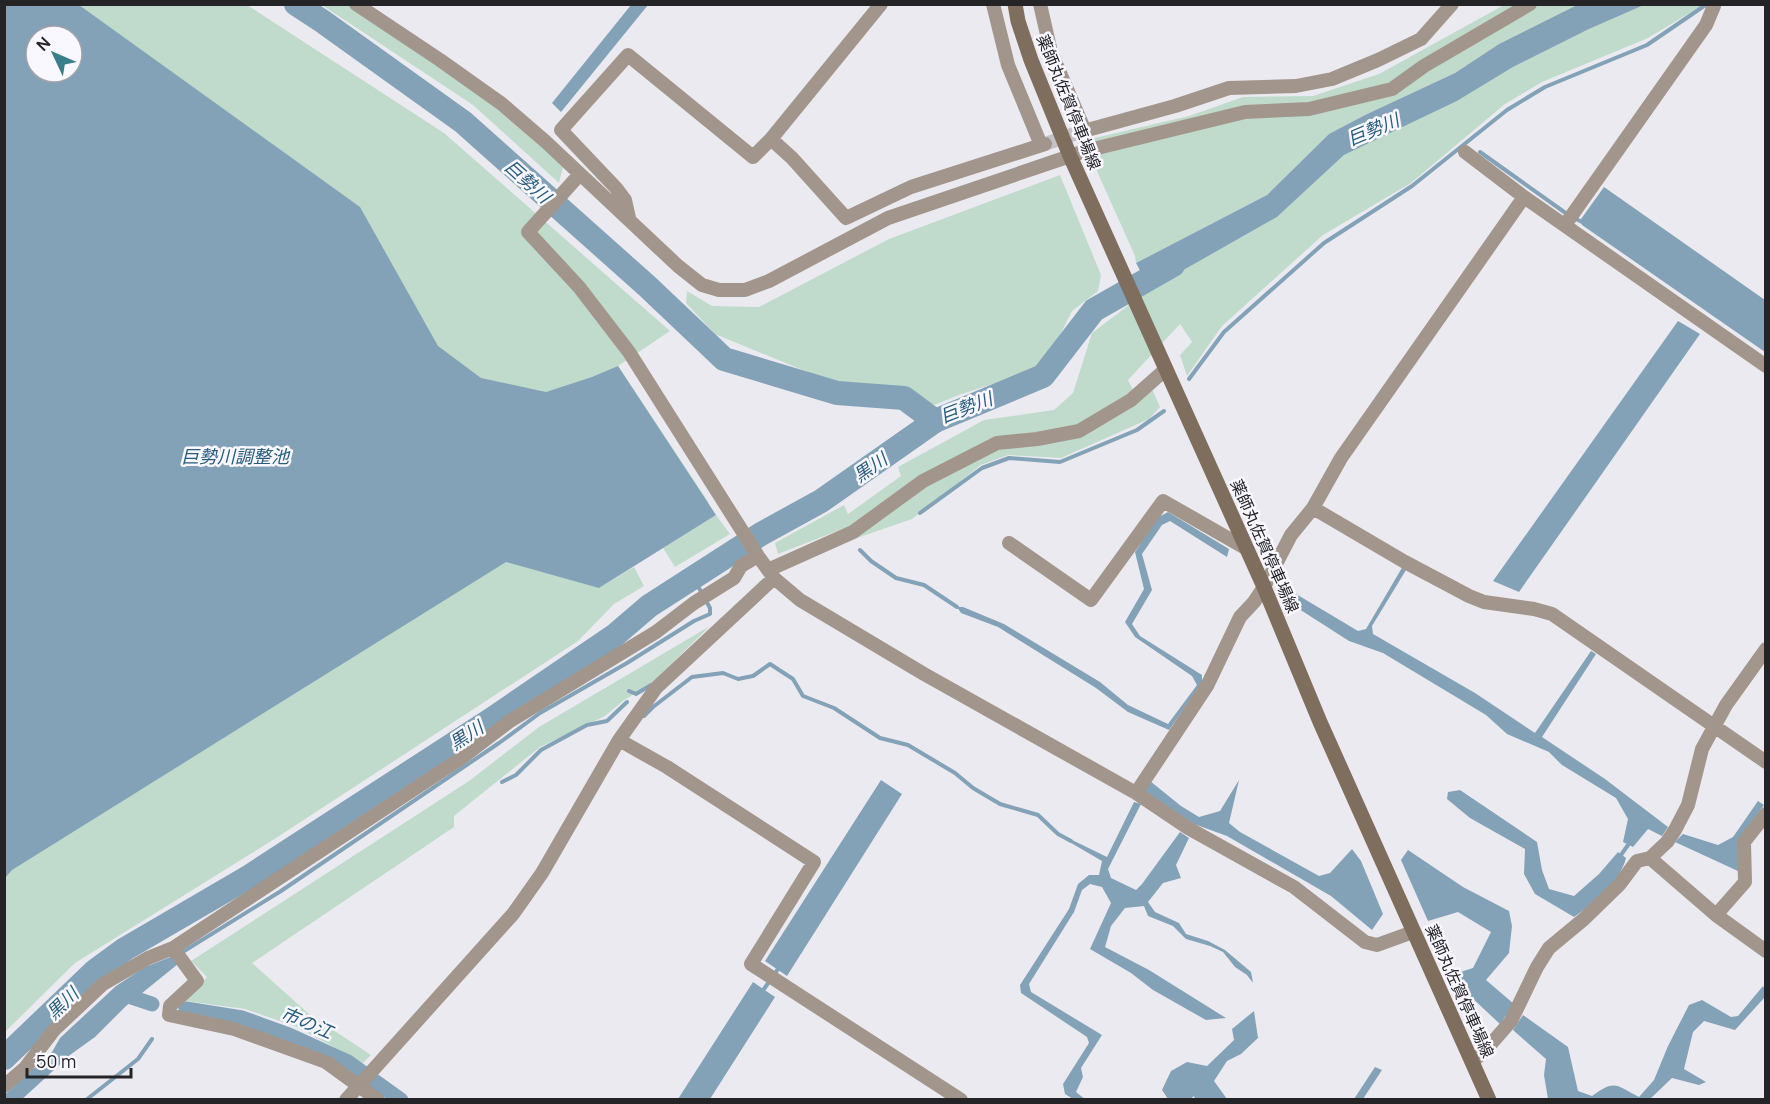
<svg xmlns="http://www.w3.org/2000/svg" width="1770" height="1104" viewBox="0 0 1770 1104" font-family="Manrope,'Noto Sans JP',sans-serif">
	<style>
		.green { fill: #c0dbcc }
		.water { fill: #83a2b7; fill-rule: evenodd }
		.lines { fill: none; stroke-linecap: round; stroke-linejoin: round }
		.stream { stroke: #83a2b7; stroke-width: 4 }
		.canal { stroke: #83a2b7; stroke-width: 15 }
		.river { stroke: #83a2b7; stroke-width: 24 }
		.minor-tunnel { stroke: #c4c2c8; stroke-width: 14; stroke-dasharray: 14 7; stroke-linecap: butt }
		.minor { stroke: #a2968c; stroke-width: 14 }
		.secondary { stroke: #7f6d5e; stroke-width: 15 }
		.labels { text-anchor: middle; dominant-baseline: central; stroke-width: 5; stroke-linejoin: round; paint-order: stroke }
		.street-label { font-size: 16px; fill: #242426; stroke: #f9f7ff }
		.water-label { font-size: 18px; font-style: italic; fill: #275c7c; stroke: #f9f7ff }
	</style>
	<rect width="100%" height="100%" fill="#eceaf1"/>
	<path class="green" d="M5 5H247L444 133 670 331 618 366 709 503 599 588 634 567 644 586 614 604 578 641 276 838 75 963 5 1032V730L93 640 72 36Z
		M322 5H349L418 50 501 110 563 167 559 183 473 105Z
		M1504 5H1577L1499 44 1455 73 1365 115 1329 134 1267 195 1136 263 1135 256 1092 160 1086 140 1189 116 1243 97 1313 96 1379 74Z
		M1644 5H1703L1648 38 1542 82 1505 104 1411 183 1323 235 1222 326 1187 376 1180 355 1192 342 1180 324 1128 380 1138 400 1152 389 1160 407 1149 419 1061 458 1008 455 981 465 912 519 857 538 850 526 778 554 775 543 844 505 848 514 901 476 898 467 984 420 1054 410 1073 393 1092 333 1150 289 1277 217 1344 155 1457 101 1513 67 1589 29Z
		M1060 175 1101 275 1098 291 1072 311 1050 355 1029 372 959 395 934 405 900 386 839 385 715 334 686 303 687 291 712 306 759 307 889 239Z
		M716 515 730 534 675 567 663 548Z
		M710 626 654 681 623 701 605 716 540 747 454 816V827L252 963 309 1014 371 1055 363 1063 297 1027 245 1009 186 1001 207 977 191 961 469 781 539 727Z"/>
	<path class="water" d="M5 4 79 5 360 207 438 346 481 378 546 392 592 377 618 366 716 515 599 588 506 562 12 870 5 878ZM36 36H72V72H36Z
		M631 5H648L561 112 552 103Z
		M1577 5H1644L1589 29 1513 67 1457 101 1344 155 1277 217 1150 289 1136 263 1267 195 1329 134 1365 115 1455 73 1499 44Z
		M1604 187 1765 300V352L1582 225 1581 219Z
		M1678 321 1700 334 1519 592 1493 581Z
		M1168 512 1229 549 1227 557 1170 521 1162 525 1142 554 1152 590 1132 624 1140 636 1202 675V683L1169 730 1128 712 1096 688 998 627 961 613 957 607H963L1004 624 1100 682 1128 705 1168 724 1197 685 1192 676 1135 637 1125 622 1144 589 1135 552 1157 518Z
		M1403 566 1406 570 1372 626 1373 634 1475 693 1535 733 1591 651 1596 654 1542 737 1605 779 1668 827 1662 836 1648 829 1633 847 1623 842 1628 819 1616 798 1562 765 1549 752 1507 734 1486 715 1383 653 1349 641 1285 600 1291 591 1358 631 1366 629Z
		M881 780 902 794 787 976 765 961Z
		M1239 780 1229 823 1240 832 1319 876 1330 873 1352 849 1361 861 1383 914 1372 930 1331 896 1227 836 1194 824 1142 790 1150 781 1181 806 1199 817 1220 811Z
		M1460 790 1537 842 1542 870 1549 889 1574 896 1599 874 1618 852 1626 858C1621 880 1593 904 1574 917L1535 894 1524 874 1525 849 1470 818 1447 799 1448 792Z
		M1758 801 1764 805 1739 841 1740 872 1675 842 1683 834 1718 845 1733 837Z
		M1134 802 1141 804 1108 869 1111 878 1136 890 1142 884 1180 832 1189 838 1176 865 1181 878 1163 883 1148 902 1155 912 1179 923 1186 934 1208 941 1225 950 1251 972 1253 983 1247 975 1235 967 1223 952 1210 946 1186 939 1173 926 1148 916 1144 906 1125 908 1111 926 1105 947 1149 970 1226 1018 1206 1020 1153 990 1131 973 1090 949 1111 903 1102 887 1090 884 1082 890 1074 912 1029 984 1031 992 1102 1035 1081 1068 1083 1077 1076 1092 1086 1100 1073 1099 1065 1094 1063 1084 1089 1043 1087 1037 1021 993 1020 985 1069 909 1078 884 1089 875H1099L1102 861 1066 840 1068 838 1107 857Z
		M1408 850 1463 887 1509 911 1512 926 1509 953 1486 980 1514 1004 1500 1024 1470 996 1454 974 1473 968 1491 932 1458 912 1428 921 1401 860Z
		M173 956 178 964 126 1006 95 1037 42 1075 36 1070 52 1052 60 1038 116 986 145 967Z
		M753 982 775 997 710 1099H678Z
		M1763 986 1765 990V997L1735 1030 1704 1021 1693 1032 1684 1069 1706 1082 1699 1085 1672 1078 1650 1099H1548L1544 1075 1546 1059 1513 1030 1523 1015 1568 1047 1578 1091 1592 1096C1615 1079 1616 1085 1639 1097L1654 1080 1668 1046 1689 1005 1702 1000 1731 1017 1738 1016Z
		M1254 1011 1258 1038 1241 1054 1227 1061 1214 1081 1227 1099H1195L1194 1096 1190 1099H1168L1162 1090 1171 1071 1187 1062 1207 1066 1234 1040 1232 1029Z
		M1375 1067 1382 1070 1363 1099H1354Z"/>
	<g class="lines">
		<path class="stream" d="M1480 152 1567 214
			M1574 218 1582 222
			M1189 379 1224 332 1324 243 1412 186 1507 110 1545 87 1647 45 1707 4
			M920 513 982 468 1009 458 1060 462 1137 430 1164 411
			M860 550 871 561 896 578 924 585 957 607
			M629 691 636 694 651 685
			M644 716 653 707 692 677 723 673 738 679 753 676 770 664 793 679 803 696 834 708 880 738 908 745 955 773 973 788 1000 804 1038 815 1058 834 1071 841
			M502 782 516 775 541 750 587 725 607 721 627 702
			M1621 855 1628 845
			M181 953 281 891 499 743 540 713 627 663 694 621 710 614V608L694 579
			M764 989 778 969
			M86 1100 138 1059 152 1039"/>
		<path class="canal" d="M119 1000 125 995 152 1004
			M186 1009 242 1018 289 1035 348 1062 401 1100
			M10 1100 55 1059"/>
		<path class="river" d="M296 4 322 21 463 122 647 286 724 359 837 393 904 398 935 421
			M4 1058 95 971 125 949 250 876 492 719 614 636 649 606 761 534 821 501 935 421 1043 376 1094 310 1173 265"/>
		<path class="minor-tunnel" d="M1045 144 1080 132"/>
		<path class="minor" d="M356 4 440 60 502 104 546 142 678 266 702 285 719 290H745L769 281 888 218 1085 151 1245 112 1309 109 1392 89 1424 66 1530 4
			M993 4 1008 65 1041 145
			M1040 4 1051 52 1085 131
			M1080 132 1175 106 1229 88 1296 86 1332 79 1378 60 1421 39 1452 4
			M771 139 792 158 846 218 911 187 1045 144
			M1465 152 1524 197 1766 366
			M580 174 528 232 579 287 629 352 758 556 774 578 800 600 924 674 1136 793 1188 828 1294 887 1365 942 1377 945 1413 932
			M629 218 625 200 616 188 561 130 628 55 753 157 771 139 881 4
			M1565 225 1706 25 1714 6
			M1313 508 1405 562 1469 596 1484 602 1534 609 1552 614 1766 762
			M1009 543 1091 600 1163 501 1247 549
			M768 570 853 532 923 481 997 443 1037 439 1079 431 1131 400 1166 369
			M619 740 667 767 814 862 751 964 961 1100
			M1136 793 1207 686 1240 617 1254 602 1264 587 1291 535 1313 508 1341 458 1524 197
			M1650 858 1716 915 1766 951
			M1716 915 1745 882 1744 842 1766 814
			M173 948 197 981 170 1006 169 1015 234 1029 326 1062 378 1100
			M1472 1061 1483 1053 1511 1021 1537 967 1549 948 1584 919 1619 885 1637 861 1650 858 1667 842 1675 830 1688 805 1702 749 1726 705 1766 649
			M4 1086 25 1068 54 1030 103 984 148 958 173 948 460 759 510 721 656 632 694 603 734 578 741 566 758 556
			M346 1100 513 914 542 873 619 740 656 688 774 578"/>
		<path class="secondary" d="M1015 4 1018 21 1031 60 1070 156 1264 587 1320 722 1489 1100"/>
	</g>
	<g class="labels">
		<g class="street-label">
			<text transform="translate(1069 102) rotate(68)">薬師丸佐賀停車場線</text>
			<text transform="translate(1265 546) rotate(66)">薬師丸佐賀停車場線</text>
			<text transform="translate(1460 991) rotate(66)">薬師丸佐賀停車場線</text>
		</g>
		<g class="water-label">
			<text transform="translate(1373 129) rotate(-23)">巨勢川</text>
			<text transform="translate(528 181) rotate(42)">巨勢川</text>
			<text transform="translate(966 407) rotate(-21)">巨勢川</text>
			<text x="235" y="456">巨勢川調整池</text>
			<text transform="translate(870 467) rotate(-35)">黒川</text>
			<text transform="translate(466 735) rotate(-33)">黒川</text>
			<text transform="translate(62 1003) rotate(-44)">黒川</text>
			<text transform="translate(307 1022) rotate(23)">市の江</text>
		</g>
	</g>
	<rect width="1770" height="1104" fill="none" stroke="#242426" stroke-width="12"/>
	<g transform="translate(54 54) rotate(314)"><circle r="28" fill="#f9f7ff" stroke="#a4a3a8" stroke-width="1.5"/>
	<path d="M0-4.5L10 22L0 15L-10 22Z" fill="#39808a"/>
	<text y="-9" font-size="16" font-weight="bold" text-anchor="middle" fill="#242426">N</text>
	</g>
	<path d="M27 1068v9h104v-9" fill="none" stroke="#242426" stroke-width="3"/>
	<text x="36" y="1068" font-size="18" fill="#242426" stroke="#f9f7ff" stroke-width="4.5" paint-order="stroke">50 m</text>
</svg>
